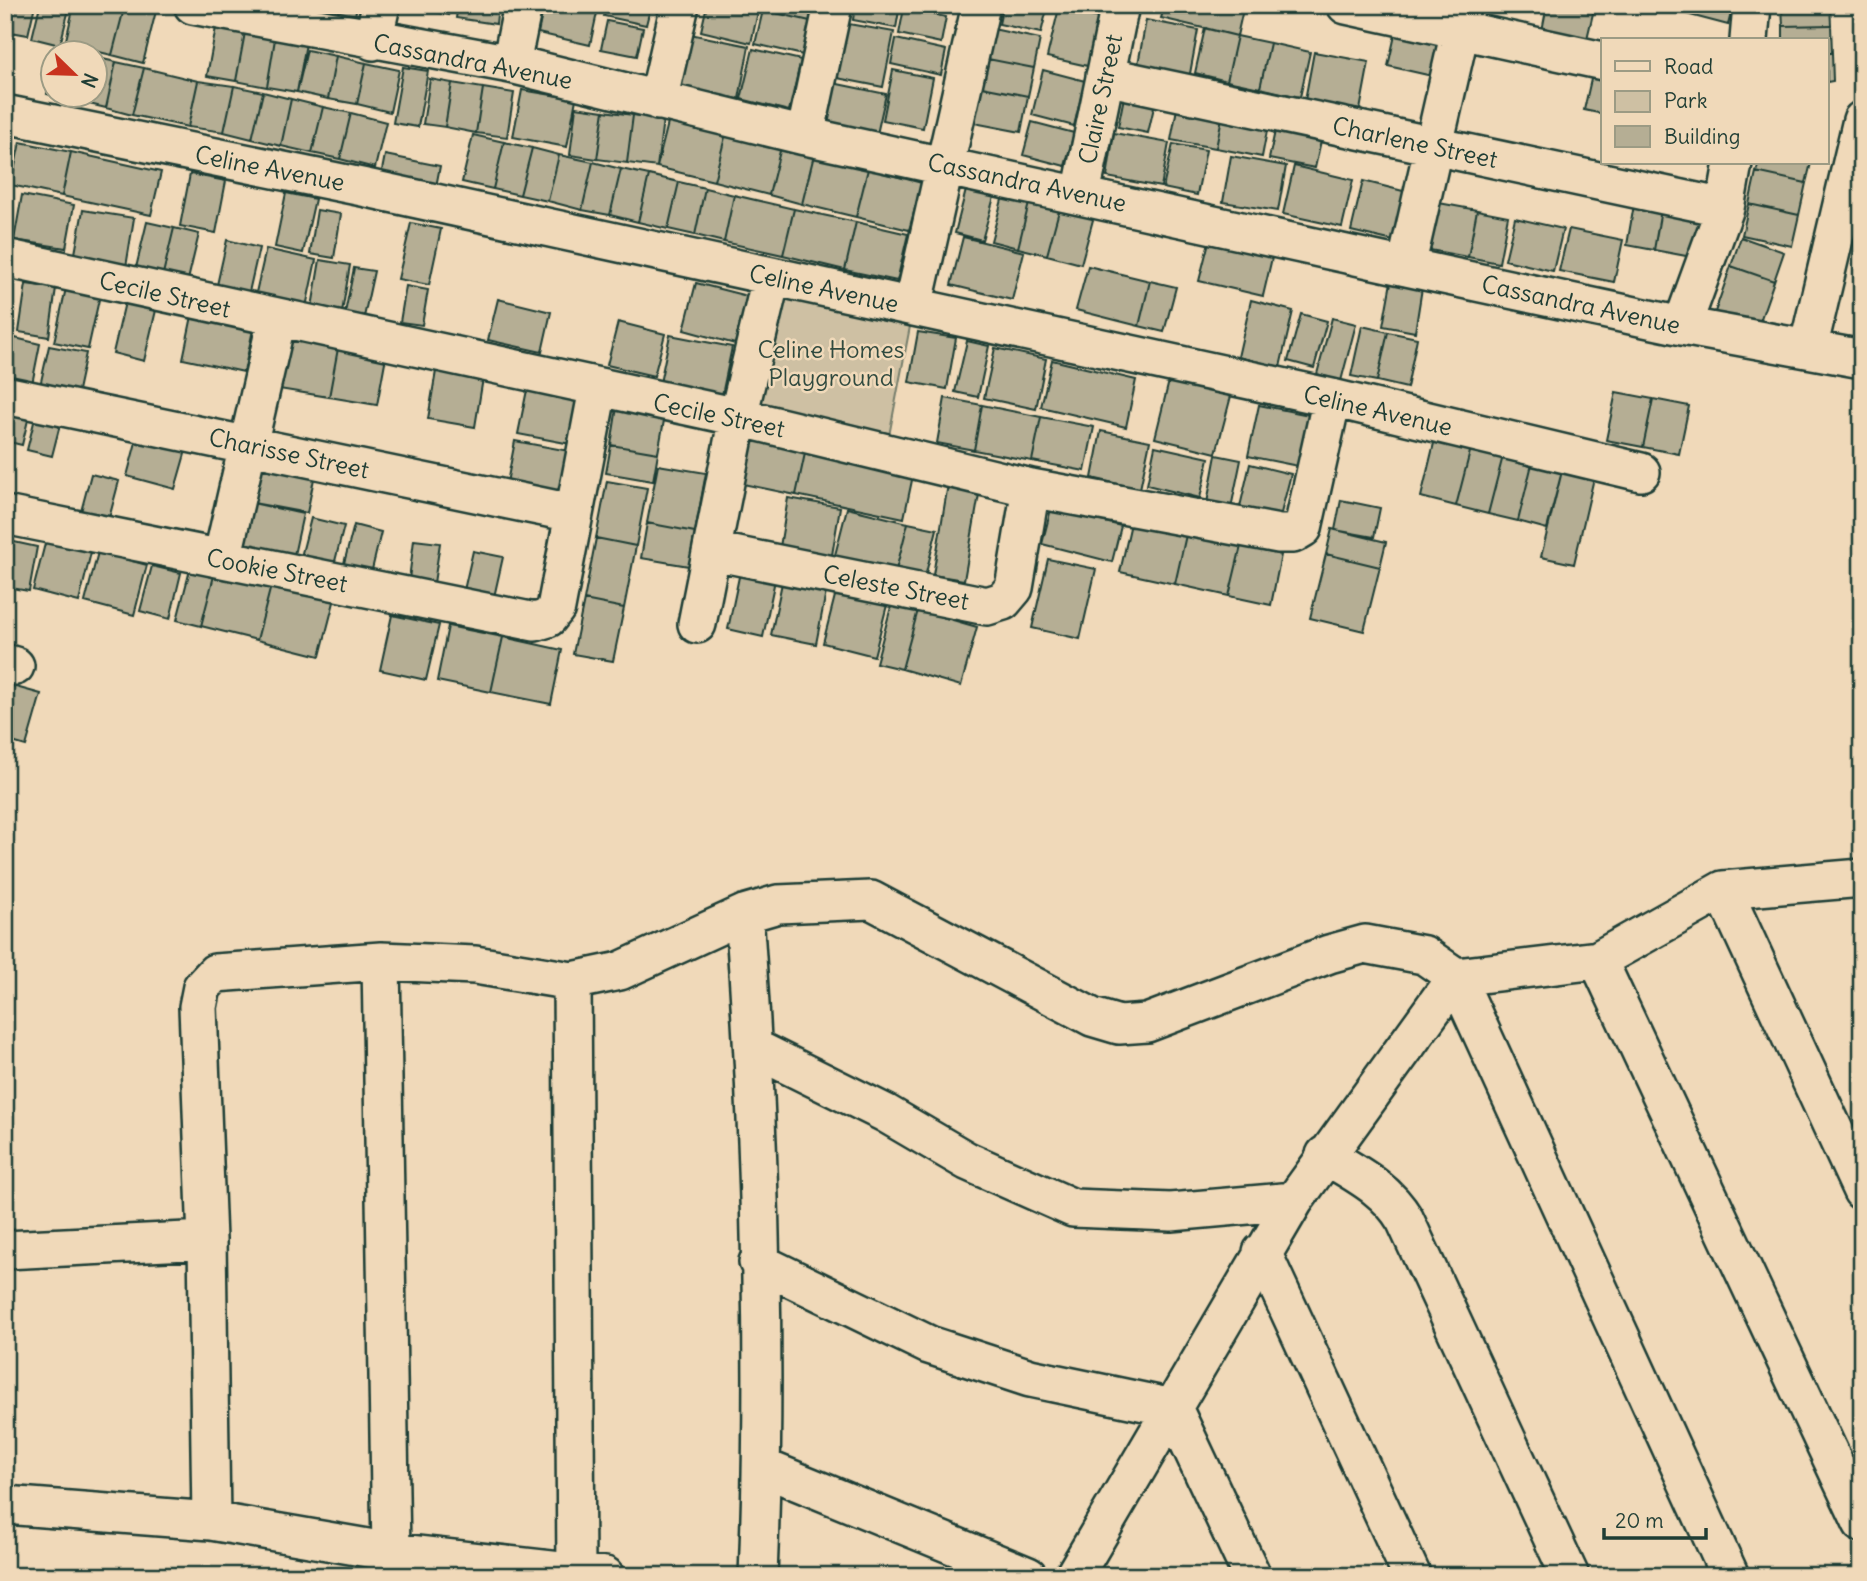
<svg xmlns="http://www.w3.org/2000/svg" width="1867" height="1581" viewBox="0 0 1867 1581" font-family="Delius,sans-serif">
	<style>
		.green { fill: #cec0a3; stroke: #767e6c; stroke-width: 2 }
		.building { fill: #b5ae94; stroke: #1f3d34; stroke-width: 2 }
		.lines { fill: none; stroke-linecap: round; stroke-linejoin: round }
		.minor-casing { stroke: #1f3d34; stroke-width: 42 }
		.minor { stroke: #f0d9b9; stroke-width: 37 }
		.labels { text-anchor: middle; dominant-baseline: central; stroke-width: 5; stroke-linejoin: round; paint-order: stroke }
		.street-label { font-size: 24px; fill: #1f3d34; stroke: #f0d9b9 }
		.park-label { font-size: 24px; fill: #304a3f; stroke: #f0d9b9 }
	</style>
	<rect width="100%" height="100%" fill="#f0d9b9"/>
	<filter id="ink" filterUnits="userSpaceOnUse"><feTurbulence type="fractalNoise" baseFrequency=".0143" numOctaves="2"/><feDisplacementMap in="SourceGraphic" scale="14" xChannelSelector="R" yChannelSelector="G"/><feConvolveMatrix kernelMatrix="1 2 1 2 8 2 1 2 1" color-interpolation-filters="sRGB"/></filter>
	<g filter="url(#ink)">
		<path class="green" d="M780 288 912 316 888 441 753 409Z"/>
		<path class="building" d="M5 5H35L28 35 5 31Z
			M40 5H70L60 45 32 38Z
			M74 5H125L112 55 65 44Z
			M125 5 157 7 143 63 112 55Z
			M296 5H357L353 27 294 16Z
			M406 5H451L449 15Z
			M458 5H498L496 24 456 18Z
			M544 5H561L597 13 590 45 538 33Z
			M606 5H651L646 25 604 16Z
			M707 5H730L758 12 751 43 701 31Z
			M764 5H814L810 21 763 10Z
			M855 5H900L896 28 853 20Z
			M917 5H946L944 12Z
			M1003 5H1048L1041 33 999 24Z
			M1165 5H1244L1237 36 1161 18Z
			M1547 5H1595L1585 47 1541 36Z
			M1672 5H1733L1728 25 1671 10Z
			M1782 5H1830L1831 25 1783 26Z
			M904 8 946 17 941 43 899 34Z
			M1059 8 1103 19 1092 67 1047 57Z
			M763 10 810 21 803 55 755 44Z
			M1146 20 1198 30 1189 79 1137 70Z
			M607 21 643 28 637 56 601 49Z
			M217 22 246 27 236 81 207 76Z
			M1398 22 1451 33 1441 78 1388 66Z
			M843 23 894 32 883 87 832 77Z
			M1831 25 1832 53H1827V40H1783V26Z
			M246 27 276 33 267 87 236 81Z
			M1205 28 1237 36 1227 81 1195 73Z
			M993 29 1040 39 1034 68 988 59Z
			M276 33 307 38 297 92 267 87Z
			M690 34 749 46 739 99 680 87Z
			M1237 36 1270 43 1260 88 1227 81Z
			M896 39 946 50 941 75 891 64Z
			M1270 43 1310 52 1300 97 1260 88Z
			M753 49 801 60 789 111 741 99Z
			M307 50 336 56 328 99 297 92Z
			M1314 52 1369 62 1360 110 1305 100Z
			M1827 53H1832L1833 81 1827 82Z
			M336 56 366 63 357 104 328 99Z
			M94 57 116 62 106 108 47 94 52 70V94H94Z
			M988 59 1034 68 1028 96 982 87Z
			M116 62 144 68 132 115 106 108Z
			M366 63 399 70 390 112 357 104Z
			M1594 66 1603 67V114L1584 110Z
			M403 67 428 71 418 127 393 123Z
			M144 68 198 81 188 127 132 115Z
			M893 70 933 78 923 128 883 120Z
			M1043 70 1085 81 1074 126 1032 115Z
			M430 79 452 83 445 127 423 124Z
			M198 81 234 86 224 132 188 127Z
			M828 82 886 94 877 134 820 122Z
			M452 83 483 88 476 133 445 127Z
			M234 86 263 92 252 139 224 132Z
			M982 87 1028 96 1021 132 974 123Z
			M1126 87 1157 94 1148 133 1118 127Z
			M483 88 514 93 507 137 476 133Z
			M522 90 576 99 567 147 513 137Z
			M263 92 291 99 281 146 252 139Z
			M1179 98 1224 107 1216 148 1171 140Z
			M291 99 323 107 312 153 281 146Z
			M323 107 351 113 340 159 312 153Z
			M576 107 604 111 597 159 570 155Z
			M1224 107 1270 115 1262 157 1216 148Z
			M604 111 633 115 627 163 597 159Z
			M351 113 386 122 375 168 340 159Z
			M633 115 663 119 657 167 627 163Z
			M1278 117 1324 127 1315 168 1269 159Z
			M669 119 726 133 714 181 657 167Z
			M1032 122 1074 133 1065 166 1023 155Z
			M726 133 781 147 769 195 714 181Z
			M1114 133 1169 143 1161 187 1107 177Z
			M473 135 504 142 493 189 462 182Z
			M20 142 71 152 62 196 11 185Z
			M504 142 532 148 520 195 493 189Z
			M5 143 16 146 8 180 5 179Z
			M1173 144 1206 150 1197 195 1163 188Z
			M781 147 814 155 802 204 769 195Z
			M532 148 559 155 548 201 520 195Z
			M71 152 161 172 151 215 62 196Z
			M385 155 440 166 435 192 380 181Z
			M559 155 593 162 582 210 548 201Z
			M814 155 868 169 856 217 802 204Z
			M1231 156 1286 166 1278 211 1223 202Z
			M593 162 621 169 610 215 582 210Z
			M1759 163H1811L1806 183 1756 172Z
			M1294 166 1353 180 1342 227 1283 214Z
			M621 169 649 175 638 222 610 215Z
			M868 169 922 183 909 230 856 217Z
			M1756 172 1806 183 1799 215 1749 204Z
			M190 174 226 181 216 233 180 226Z
			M649 175 679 182 668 229 638 222Z
			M1363 181 1415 194 1402 243 1351 231Z
			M679 182 705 188 695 235 668 229Z
			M705 188 734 195 724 242 695 235Z
			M966 190 994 197 982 240 955 233Z
			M1004 192 1030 199 1018 248 991 241Z
			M286 193 315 199 303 253 275 247Z
			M22 195 74 205 66 248 14 240Z
			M734 195 794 209 783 255 724 242Z
			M5 196 12 197 6 234H5Z
			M1030 199 1060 207 1047 255 1018 248Z
			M1635 199 1662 204 1654 250 1627 245Z
			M1439 203 1477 210 1468 257 1430 250Z
			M1662 204 1706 212 1697 258 1654 250Z
			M1749 204 1799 215 1792 246 1742 235Z
			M1060 207 1094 216 1081 264 1047 255Z
			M794 209 856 222 845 270 783 255Z
			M83 210 134 218 126 267 74 259Z
			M317 210 341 214 334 258 310 254Z
			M1477 210 1508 216 1499 263 1468 257Z
			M1515 218 1563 229 1553 271 1505 260Z
			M147 222 174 228 162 278 135 272Z
			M856 222 908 234 897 281 845 270Z
			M411 223 441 229 429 285 398 279Z
			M174 228 199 234 187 284 162 278Z
			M1569 229 1623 240 1614 282 1559 271Z
			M1212 230 1275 245 1263 296 1199 281Z
			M963 237 1024 252 1012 300 951 285Z
			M1741 237 1784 252 1774 281 1731 266Z
			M227 240 259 248 249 292 217 285Z
			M266 249 316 260 306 307 255 297Z
			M320 260 350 265 341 318 311 313Z
			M1088 266 1150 281 1139 326 1076 310Z
			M1731 266 1774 281 1758 327 1715 312Z
			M354 268 374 271 364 317 345 313Z
			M1150 281 1176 287 1164 332 1139 326Z
			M1391 282 1422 288 1415 332 1383 326Z
			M696 283 747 296 735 344 684 330Z
			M26 284 56 288 49 337 19 332Z
			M406 286 428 290 422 325 400 322Z
			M66 288 100 295 88 349 54 342Z
			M126 298 157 306 144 361 113 353Z
			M498 299 551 312 542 352 488 340Z
			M1251 300 1293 311 1280 367 1238 357Z
			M193 311 254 325 244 372 183 359Z
			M1301 314 1327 321 1314 368 1288 361Z
			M1332 318 1356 324 1341 381 1317 374Z
			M618 322 665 334 654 376 607 365Z
			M1362 326 1388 332 1377 381 1351 376Z
			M918 332 956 338 947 389 909 382Z
			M1388 332 1417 338 1407 388 1377 381Z
			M289 334 339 343 329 397 279 389Z
			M670 335 732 347 722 395 660 383Z
			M11 337 40 344 32 384 5 378Z
			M967 341 989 346 978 397 955 392Z
			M339 343 387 351 377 405 329 397Z
			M49 346 86 353 77 395 40 386Z
			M995 348 1046 359 1036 409 984 398Z
			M1052 360 1136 380 1126 427 1041 407Z
			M437 365 484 372 475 427 428 419Z
			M1169 381 1231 396 1216 453 1155 438Z
			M528 385 581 395 571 444 518 434Z
			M1616 392 1653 399 1643 447 1606 440Z
			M5 397 32 403 22 445 5 441Z
			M945 398 982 405 974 450 937 443Z
			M1653 399 1689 406 1679 454 1643 447Z
			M982 405 1041 417 1032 461 974 450Z
			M1259 405 1309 415 1298 466 1248 456Z
			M38 406 63 413 52 456 27 450Z
			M617 407 665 415 658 453 611 445Z
			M1041 417 1094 427 1085 471 1032 461Z
			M140 427 189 440 175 489 127 476Z
			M749 431 807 444 796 495 738 483Z
			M1101 431 1150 441 1140 489 1092 478Z
			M1435 439 1471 448 1456 506 1421 497Z
			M515 441 569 451 561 498 506 488Z
			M807 444 915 466 904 518 796 495Z
			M611 445 658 453 653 481 606 473Z
			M1155 446 1209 458 1200 498 1147 485Z
			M1471 448 1503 456 1488 514 1456 506Z
			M258 452 317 464 307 513 248 502Z
			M1216 455 1241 460 1231 508 1207 503Z
			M1503 456 1532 464 1518 521 1488 514Z
			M1250 464 1291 474 1279 521 1239 511Z
			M1532 464 1562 471 1547 529 1518 521Z
			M658 465 706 473 695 532 647 523Z
			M1562 471 1594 478 1574 564 1541 557Z
			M91 474 119 481 107 526 79 519Z
			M949 478 981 483 964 580 933 575Z
			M607 481 647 488 636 546 596 538Z
			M788 498 840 507 832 555 780 547Z
			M1341 500 1380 508 1374 537 1335 530Z
			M248 502 303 514 294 555 239 543Z
			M847 508 908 523 895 574 834 559Z
			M1051 509 1121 526 1112 562 1042 544Z
			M311 518 344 526 334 565 301 557Z
			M647 523 695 532 689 566 641 558Z
			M908 523 937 529 924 581 895 574Z
			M1131 523 1186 535 1175 584 1120 572Z
			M354 525 381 532 371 574 343 567Z
			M1332 529 1386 542 1380 567 1326 554Z
			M1186 535 1241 546 1229 596 1175 584Z
			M47 536 92 548 79 602 33 590Z
			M596 538 636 546 624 608 584 600Z
			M5 540 37 547 29 591 5 587Z
			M414 540 440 543 434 583 409 579Z
			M1241 546 1281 555 1271 605 1229 596Z
			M473 551 503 557 492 606 462 599Z
			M98 552 147 565 134 615 85 602Z
			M1326 554 1380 567 1364 631 1310 618Z
			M1048 559 1096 569 1080 639 1032 628Z
			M192 562 216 568 201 626 177 620Z
			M152 566 181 573 170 619 140 611Z
			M216 568 272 582 257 640 201 626Z
			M740 572 775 580 763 637 728 629Z
			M783 578 827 587 816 644 771 635Z
			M272 582 335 598 320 656 257 640Z
			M837 588 888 601 874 656 823 643Z
			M584 600 624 608 613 661 573 654Z
			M892 603 918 610 902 669 876 663Z
			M918 610 977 627 961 686 902 669Z
			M392 615 439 625 426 680 380 670Z
			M448 626 503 637 491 692 437 681Z
			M503 637 562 650 551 704 491 692Z
			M5 684 41 694 26 746 5 740Z"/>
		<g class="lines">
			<g class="minor-casing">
				<path id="minor" d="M193 5 511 64 805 136 1406 267 1682 326 1862 359
					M1346 5 1603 61
					M1749 40 1752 5
					M373 41 381 5
					M511 64 523 5
					M1105 76 1725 208
					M658 101 680 5
					M5 114 362 187 1332 398 1641 472
					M805 136 833 5
					M1081 194 1120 5
					M5 258 738 417 1031 488 1279 534H1293L1303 528 1332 398
					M1406 267 1466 5
					M913 307 981 5
					M1682 326 1725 208 1733 163
					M1808 349 1862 120
					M5 395 572 513
					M5 515 535 622 548 618 556 608 598 389
					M713 551 987 606 1003 601 1014 588 1031 488
					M222 559 277 319
					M697 624 738 417 771 278
					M5 663 15 666
					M1723 890 1862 1191
					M744 914C760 1133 767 1356 758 1576
					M1598 960 1862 1523
					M381 961 391 1552
					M572 981 576 1572
					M754 1048 885 1113 967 1161 1073 1208 1171 1212 1294 1201
					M1325 1155C1356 1174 1386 1188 1405 1220L1570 1576
					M5 1250 207 1240
					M1262 1252 1412 1576
					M758 1262 929 1345 1030 1378 1173 1408 1252 1576
					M762 1467 1028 1576
					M5 1505 211 1521 391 1552 605 1576
					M211 1521 207 1240 198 1007 202 987 215 973 381 961 475 965 572 981 620 971 744 914 778 904 871 900 1092 1017 1119 1025 1147 1023 1329 954 1365 944 1424 955 1456 977 1730 1576
					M1074 1576 1294 1201 1456 977 1598 960 1723 890 1862 878"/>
			</g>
			<use href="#minor" class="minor"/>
		</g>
	</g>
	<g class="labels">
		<g class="street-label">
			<text transform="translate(473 61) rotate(11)">Cassandra Avenue</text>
			<text transform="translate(1100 99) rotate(-78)">Claire Street</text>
			<text transform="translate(1415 142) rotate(12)">Charlene Street</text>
			<text transform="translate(270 168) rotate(11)">Celine Avenue</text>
			<text transform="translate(1027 182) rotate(12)">Cassandra Avenue</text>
			<text transform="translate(824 288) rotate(12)">Celine Avenue</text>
			<text transform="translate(165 294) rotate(13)">Cecile Street</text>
			<text transform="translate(1581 304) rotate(12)">Cassandra Avenue</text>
			<text transform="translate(1378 410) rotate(13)">Celine Avenue</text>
			<text transform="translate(719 415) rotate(12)">Cecile Street</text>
			<text transform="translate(289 453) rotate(12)">Charisse Street</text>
			<text transform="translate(277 570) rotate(11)">Cookie Street</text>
			<text transform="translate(896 587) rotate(11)">Celeste Street</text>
		</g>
		<g class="park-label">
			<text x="831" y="349">Celine Homes<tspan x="831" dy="28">Playground</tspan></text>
		</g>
	</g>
	<rect width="1867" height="1581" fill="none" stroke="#f0d9b9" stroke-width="28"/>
	<rect x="14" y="14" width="1839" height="1553" fill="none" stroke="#1f3d34" stroke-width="2.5" filter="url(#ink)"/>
	<rect x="1601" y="38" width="228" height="126" fill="#f0d9b9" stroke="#9c9b84" stroke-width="2"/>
	<rect x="1615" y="61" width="35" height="10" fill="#f0d9b9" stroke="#9c9b84" stroke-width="2"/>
	<text x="1664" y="74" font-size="21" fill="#1f3d34">Road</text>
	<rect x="1615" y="91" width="35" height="21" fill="#cec0a3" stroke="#9c9b84" stroke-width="2"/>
	<text x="1664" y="108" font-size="21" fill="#1f3d34">Park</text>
	<rect x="1615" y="126" width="35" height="21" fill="#b5ae94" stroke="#9c9b84" stroke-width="2"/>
	<text x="1664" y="144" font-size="21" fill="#1f3d34">Building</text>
	<g transform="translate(74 74) rotate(113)"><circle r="33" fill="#f0d9b9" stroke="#9c9b84" stroke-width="2"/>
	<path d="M0-5L12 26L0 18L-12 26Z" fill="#c8321e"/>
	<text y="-10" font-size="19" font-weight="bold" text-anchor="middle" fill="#1f3d34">N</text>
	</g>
	<path d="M1604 1528v10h102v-10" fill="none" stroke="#1f3d34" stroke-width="3.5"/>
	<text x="1615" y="1528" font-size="21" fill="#1f3d34" stroke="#f0d9b9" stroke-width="5" paint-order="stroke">20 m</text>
</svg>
